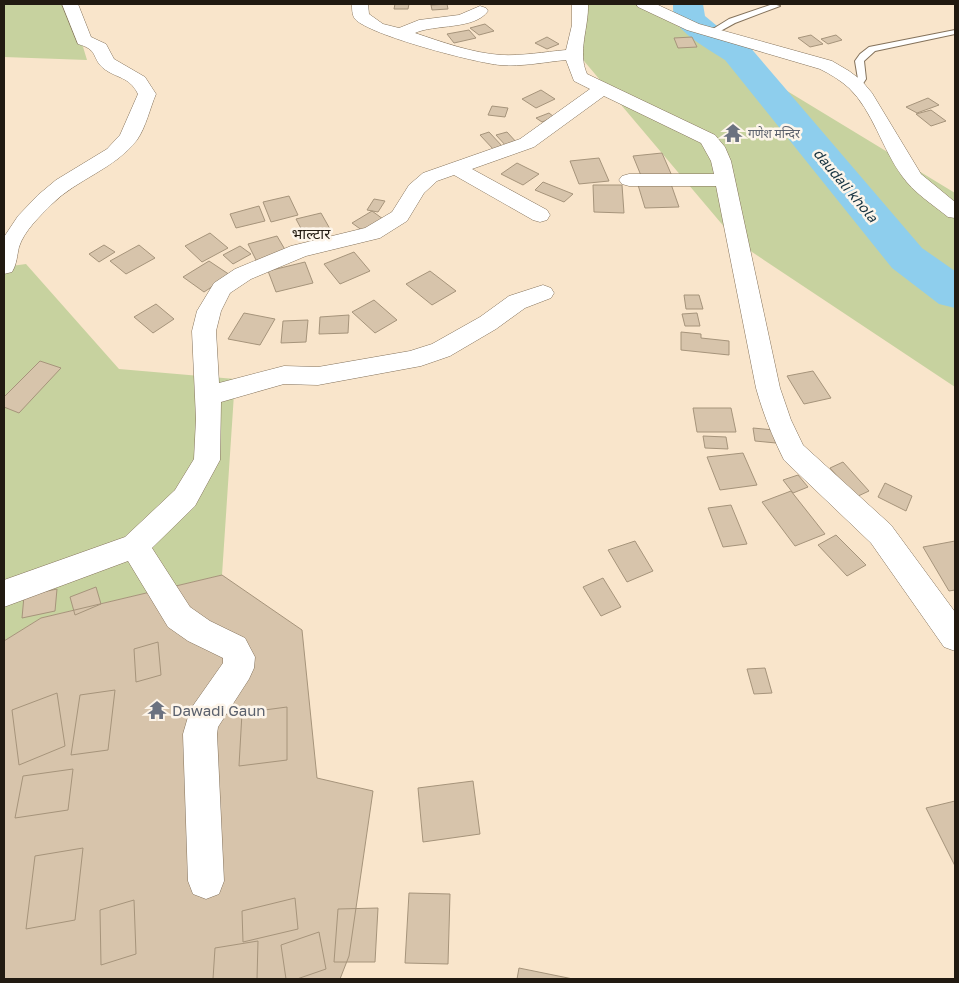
<svg xmlns="http://www.w3.org/2000/svg" width="959" height="983" viewBox="0 0 959 983" font-family="'Golos Text','Noto Sans Devanagari',sans-serif">
	<style>
		.green { fill: #c7d29f }
		.lines { fill: none; stroke-linecap: round; stroke-linejoin: round }
		.river { fill: #8eceed; fill-rule: evenodd }
		.building { fill: #d7c4ab; stroke: #a6947b }
		.lane-casing { stroke: #84725b; stroke-width: 2 }
		.street-casing { stroke: #84725b; stroke-width: 1 }
		.lane { fill: #fff; fill-rule: evenodd }
		.street { fill: #fff; fill-rule: evenodd }
		.labels { text-anchor: middle; dominant-baseline: central; stroke-width: 5; stroke-linejoin: round; paint-order: stroke }
		.far-worship-label { font-size: 12px; fill: #5b616d; stroke: #fdf5ea; text-anchor: start }
		.far-water-label { font-size: 14px; font-style: italic; fill: #163341; stroke: #fdf5ea }
		.far-quarter-label { font-size: 15px; fill: #211a11; stroke: #fdf5ea }
		.worship-label { font-size: 15px; fill: #5b616d; stroke: #fdf5ea; text-anchor: start }
	</style>
	<rect width="100%" height="100%" fill="#f9e5cb"/>
	<path class="green" d="M4 4H70L87 60 4 57Z
		M577 4H644L955 193V387L737 242 573 48Z
		M26 264 119 369 235 379 222 575 41 618 4 641V267Z"/>
	<g class="lines">
		<path class="river" d="M673 4H703L705 16 722 30 749 46 922 248 955 271V308L939 304 892 268 725 60C711 51 682 35 675 20 673 15 673 9 673 4Z"/>
	</g>
	<path class="building" d="M395 4H409L408 9H394Z
		M447 4 448 9 432 10 431 5Z
		M485 24 494 31 479 35 470 28Z
		M469 30 476 38 454 43 447 34Z
		M811 35 823 44 810 47 798 38Z
		M836 35 842 40 828 44 821 39Z
		M547 37 559 44 547 49 535 43Z
		M692 37 697 47 678 48 674 38Z
		M541 90 555 99 536 108 522 99Z
		M928 98 939 105 917 113 906 107Z
		M492 106 508 108 505 117 488 115Z
		M931 110 946 121 931 126 916 114Z
		M549 113 554 117 542 122 536 118Z
		M489 132 503 147 494 150 480 135Z
		M507 132 518 144 507 147 496 135Z
		M662 153 672 176 642 178 633 156Z
		M599 158 609 181 579 184 570 161Z
		M517 163 539 174 523 185 501 174Z
		M543 182 573 194 564 202 535 190Z
		M671 184 679 207 645 208 638 185Z
		M593 185H622L624 213 594 212Z
		M289 196 298 215 271 222 263 202Z
		M374 199 385 201 378 212 367 210Z
		M259 206 265 221 236 228 230 214Z
		M372 211 383 219 363 231 352 223Z
		M321 213 330 229 305 236 296 219Z
		M210 233 228 248 202 262 185 246Z
		M277 236 287 253 257 262 248 244Z
		M104 245 115 252 99 262 89 254Z
		M139 245 155 258 126 274 110 261Z
		M240 246 251 254 233 264 223 255Z
		M354 252 370 271 340 284 324 264Z
		M209 261 230 275 204 292 183 277Z
		M305 262 313 283 276 292 268 271Z
		M430 271 456 291 432 305 406 284Z
		M684 295H699L703 309H686Z
		M374 300 397 320 375 333 352 312Z
		M156 304 174 319 153 333 134 317Z
		M244 313 275 319 260 345 228 339Z
		M697 313 700 326H685L682 314Z
		M349 315 348 333 319 334 320 317Z
		M308 320 306 342 281 343 283 321Z
		M681 332 701 334V338L729 341V355L681 350Z
		M40 361 61 368 19 413 4 407V397Z
		M813 371 831 398 804 404 787 376Z
		M693 408H731L736 432H697Z
		M753 428 774 430 776 443 755 441Z
		M703 436 726 437 728 449 705 448Z
		M743 453 757 485 720 490 707 457Z
		M843 462 869 491 856 497 830 468Z
		M798 475 808 487 793 493 783 480Z
		M885 483 912 496 906 511 878 497Z
		M791 491 825 534 795 546 762 502Z
		M731 505 747 544 723 547 708 508Z
		M836 535 866 565 847 576 818 545Z
		M635 541 653 571 627 582 608 550Z
		M955 541V590L949 591 923 547Z
		M222 575 302 630 317 778 373 791 349 956 340 979H4V641L41 618Z
		M603 578 621 607 601 616 583 587Z
		M96 587 101 604 75 615 70 597Z
		M57 589 55 611 22 618 24 596Z
		M158 642 161 675 136 682 134 649Z
		M765 668 772 693 754 694 747 669Z
		M115 690 108 750 71 755 80 695Z
		M57 693 65 746 19 765 12 710Z
		M287 707V760L239 766 242 713Z
		M73 769 68 810 15 818 23 776Z
		M473 781 480 834 423 842 418 788Z
		M955 801V866L926 808Z
		M83 848 75 920 26 929 35 856Z
		M409 893 450 894 448 964 405 963Z
		M295 898 298 929 243 942 242 911Z
		M134 900 136 954 101 965 100 910Z
		M378 908 375 962H334L338 909Z
		M319 932 326 969 297 979H286L281 945Z
		M258 941 257 979H213L215 948Z
		M519 968 573 979H517Z"/>
	<g class="lines">
		<g class="lane-casing">
			<path id="lane" d="M773 4 780 6 735 23 715 34 708 32 729 19Z
				M955 30V34L875 51 864 61 866 79 860 88H854L853 86 858 79 855 61 860 54 869 47Z"/>
		</g>
		<g class="street-casing">
			<path id="street" d="M62 4H78L91 37 106 44 114 59 145 77 156 94C150 108 146 127 137 140 115 169 77 179 52 204 40 216 24 231 19 247 17 255 17 264 12 272L4 274V237L18 216 38 195 56 180 107 149 120 135 138 94C129 76 117 79 103 68 91 57 99 50 78 44Z
				M352 4H368L369 14 383 24 399 28 419 20 459 15 480 6 486 8 488 11C475 30 434 24 415 33 442 42 472 53 501 55 522 56 544 52 566 50L572 25V4H588C589 27 577 52 587 74L715 135 725 147 731 161 780 388 791 420 803 445 891 525 955 612V651L944 647 871 543 784 460C772 436 763 413 756 388L716 186H629L622 184 619 180 622 176 629 174H714L711 161 701 143 604 96 534 147 472 169 547 210 550 215 547 220 540 222 533 220 454 175 437 181 424 193 407 221 380 238 306 256 251 279 230 293 221 311 216 331 219 383 284 366 318 367 410 351 432 344 480 317 509 296 543 285 551 288 554 293 551 298 525 308 496 329 450 356 421 366 318 385 284 384 221 402 220 460 195 506 152 548 190 607 210 621 245 638 255 657 254 668 249 679 218 727 217 734 224 881 219 894 206 899 193 894 188 881 183 734 190 710 223 663V658L188 641 168 627 128 561 4 607V580L125 537 175 490 194 459 196 419 192 331 197 311 214 283 235 269 291 246 365 228 392 212 409 185 423 173 520 139 590 89 574 81 566 60C544 62 522 67 500 65 476 63 369 35 355 19 352 15 352 9 352 4Z
				M636 4H656L699 24 832 61 849 71 861 80 872 93 921 174 955 202V218L948 217C932 204 914 193 902 176 882 149 873 111 849 88 840 80 830 74 820 69L687 30 638 7Z"/>
		</g>
		<use href="#lane" class="lane"/>
		<use href="#street" class="street"/>
	</g>
	<defs>
		<g id="temple-bare" transform="scale(1.5)"><path d="M0-6L5-2H3V0L6.5 2.5H4V6H1.5V3h-3V6H-4V2.5H-6.5L-3 0V-2H-5Z" fill="#6b7280" stroke="#fdf5ea" stroke-width="2.5" paint-order="stroke"/></g>
	</defs>
	<g fill-rule="evenodd">
		<use href="#temple-bare" x="733" y="133"/>
		<use href="#temple-bare" x="157" y="710"/>
	</g>
	<g class="labels">
		<g class="far-worship-label">
			<text x="748" y="133">गणेश मन्दिर</text>
		</g>
		<g class="far-water-label">
			<text transform="translate(846 185) rotate(50)">daudali khola</text>
		</g>
		<g class="far-quarter-label">
			<text x="311" y="233">भाल्टार</text>
		</g>
		<g class="worship-label">
			<text x="172" y="710">Dawadi Gaun</text>
		</g>
	</g>
	<rect width="959" height="983" fill="none" stroke="#211a11" stroke-width="10"/>
</svg>
